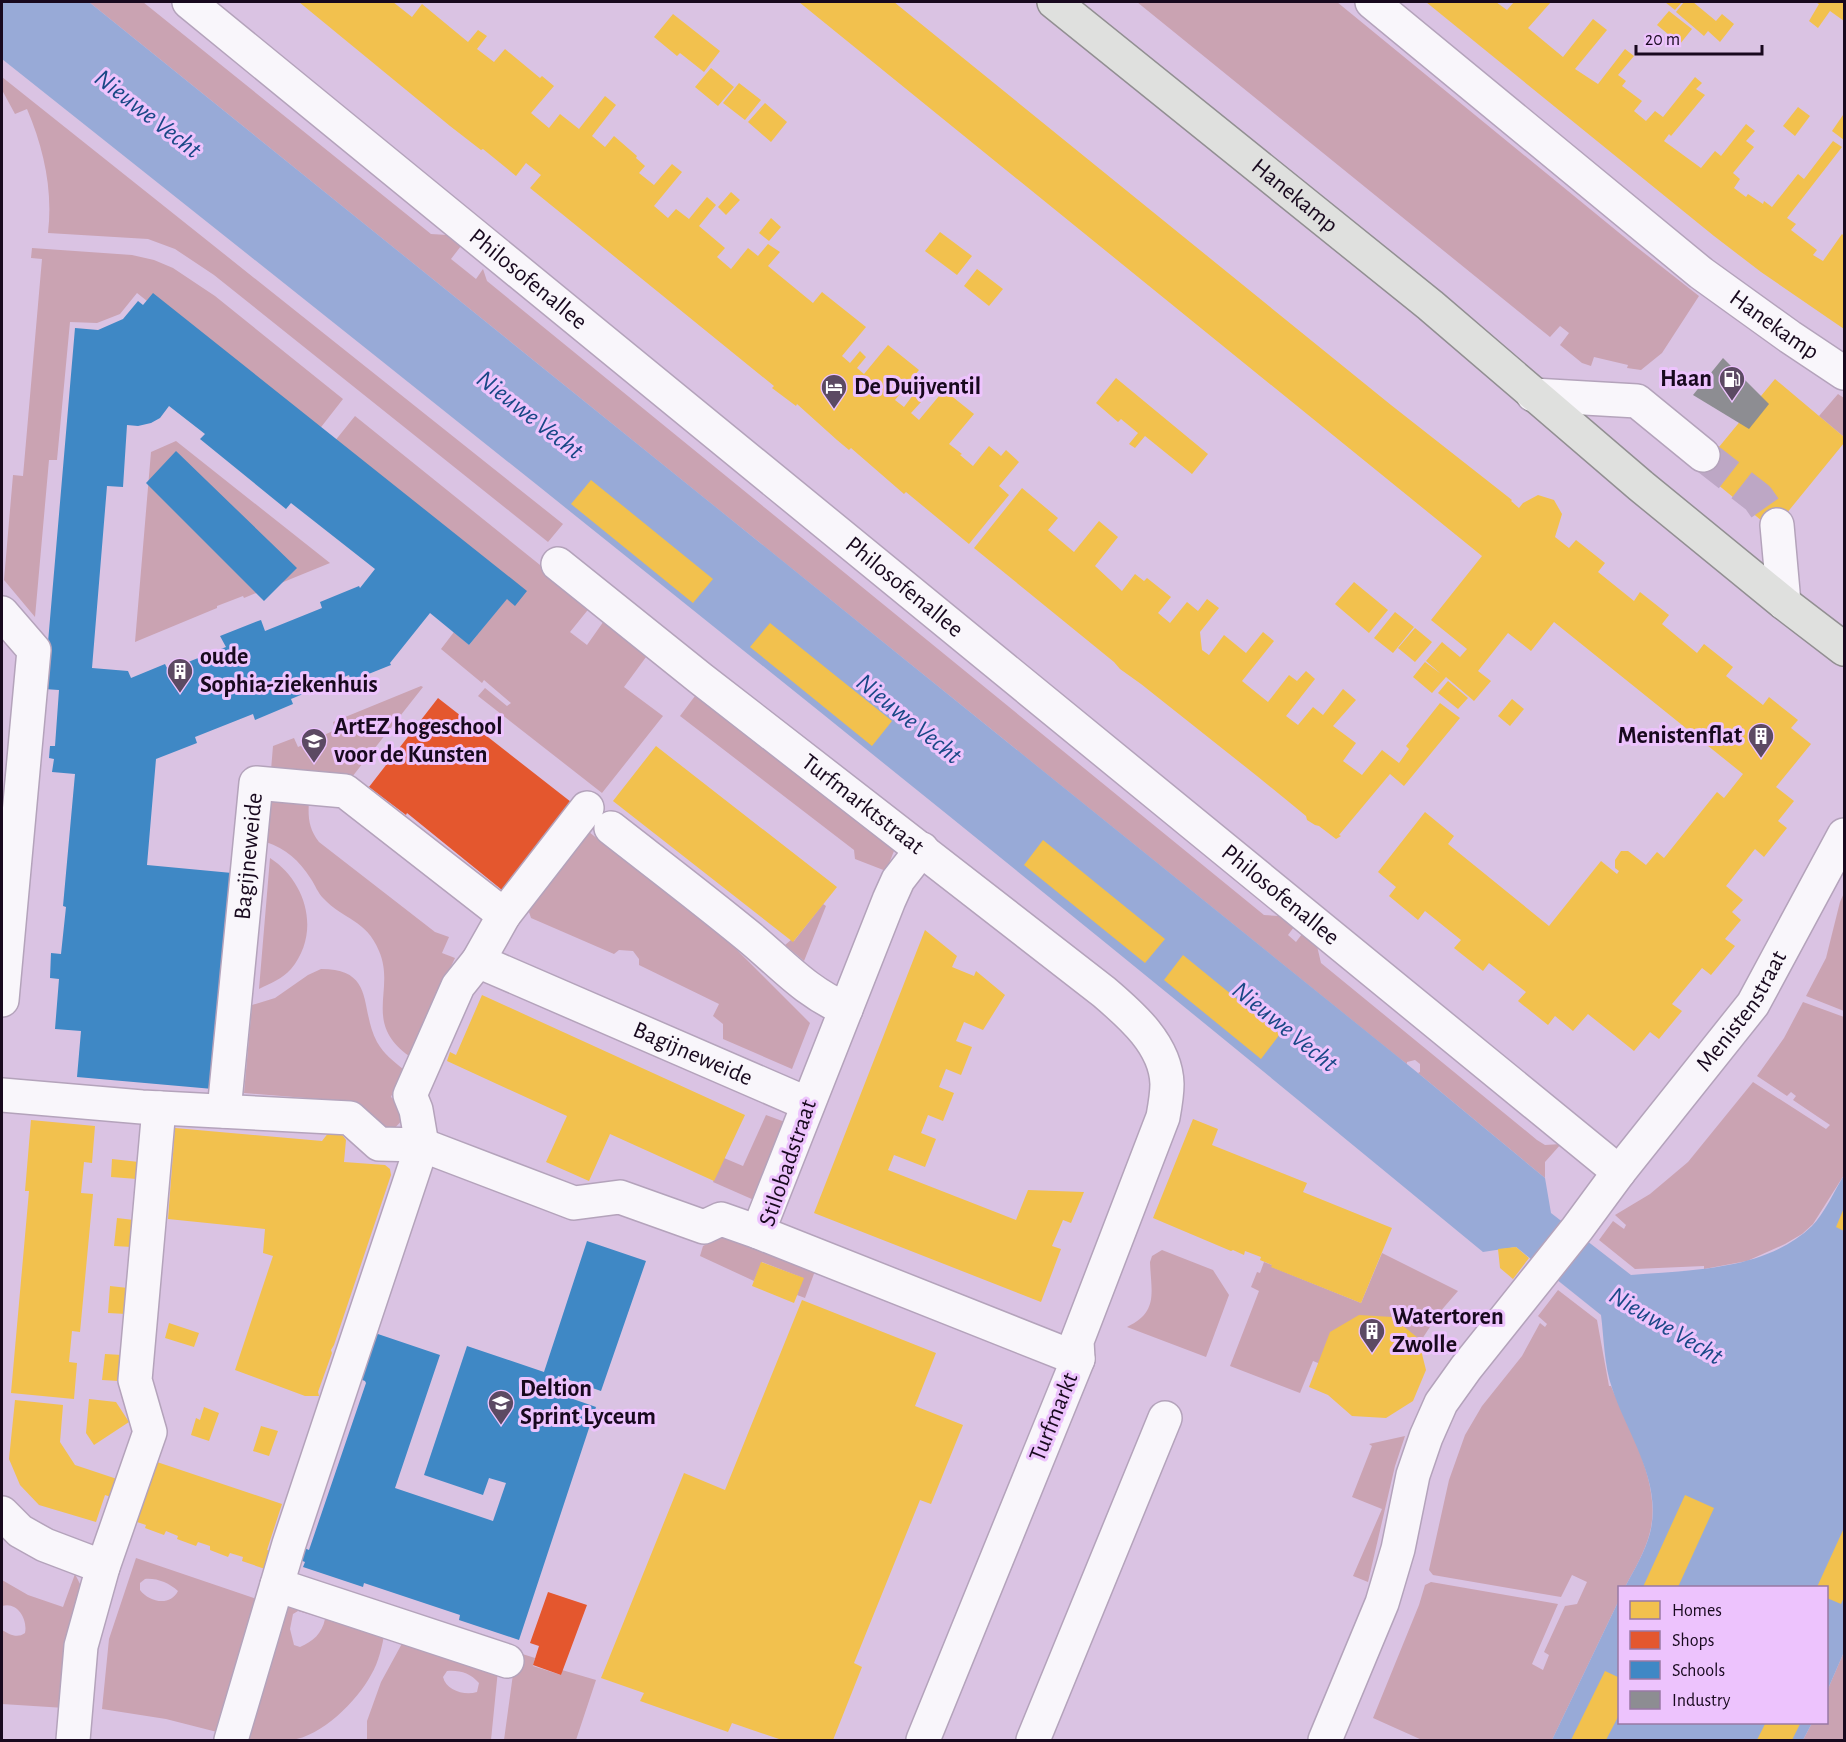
<svg xmlns="http://www.w3.org/2000/svg" width="1846" height="1742" viewBox="0 0 1846 1742" font-family="'Alegreya Sans',sans-serif">
	<style>
		.green { fill: #caa3b2; fill-rule: evenodd }
		.water { fill: #98aad7 }
		.homes { fill: #f2c14e }
		.shops { fill: #e4572e }
		.schools { fill: #3f88c5; fill-rule: evenodd }
		.industry { fill: #8d8d92 }
		.lines { fill: none; stroke-linecap: round; stroke-linejoin: round }
		.minor-tunnel { stroke: #bda7c5; stroke-width: 33; stroke-dasharray: 33 16; stroke-linecap: butt }
		.minor-casing { stroke: #b4a3bb; stroke-width: 36 }
		.major-casing { stroke: #928f92; stroke-width: 36 }
		.minor { stroke: #f9f6fb; stroke-width: 33 }
		.major { stroke: #dfe0de; stroke-width: 33 }
		.labels { text-anchor: middle; dominant-baseline: central; stroke-width: 6; stroke-linejoin: round; paint-order: stroke }
		.street-label { font-size: 24px; fill: #18091e; stroke: #edc3fd }
		.poi-label { font-size: 24px; font-weight: bold; fill: #18091e; stroke: #edc3fd; text-anchor: start }
		.water-label { font-size: 26px; font-style: italic; fill: #194886; stroke: #edc3fd }
	</style>
	<rect width="100%" height="100%" fill="#dac3e3"/>
	<path class="green" d="M89 2H143L431 234 447 235 461 246 451 259 476 279 483 269 487 281 1264 915 1279 916 1294 927 1288 935 1296 942 1302 934 1317 946 1321 963 1537 1140 1545 1145 1561 1144 1545 1162V1178L1418 1073 1420 1072V1064L1415 1060 1407 1062V1064L1399 1058Z
		M1137 2H1337L1634 245 1699 296 1662 353 1641 370 1627 368 1628 365 1594 357 1591 366 1582 363 1560 345 1569 333 1560 326 1550 337Z
		M2 77 563 524 548 542 214 275 175 249 148 239 48 233C53 190 44 149 27 109L15 114 2 90Z
		M32 248 132 255 154 260 173 268 215 296 343 399 311 440 235 371 137 293 120 314 97 323 70 322 57 460H49L35 617 4 580 13 475 23 476 42 259 31 258Z
		M1838 394 1844 398V437L1819 416Z
		M355 416 591 606 570 632 587 645 606 618 649 653 624 687 663 716 602 793 478 696 485 688 507 706 511 703 484 680 482 683 441 649 454 632 469 645 508 597 326 452Z
		M176 441 330 563 244 598 243 596 217 606V608L135 642 151 452Z
		M421 686 423 687 352 777 271 770 273 746 294 738 298 747 335 730 333 722Z
		M698 692 892 842 894 851 886 871 855 859 854 850 680 716Z
		M269 796 309 800C308 816 308 828 319 842L435 932 449 937 442 953 455 958 409 1056C362 1022 396 990 379 951 366 919 343 920 323 898 318 893 315 885 311 879 299 860 286 849 266 842Z
		M589 832 733 946 810 1023 792 1069 723 1039V1024L713 1016 719 1004 639 965V959L633 951 619 950 614 954 531 918 529 912 531 908Z
		M270 858C307 882 321 933 291 969 282 979 271 983 259 989Z
		M1844 893V1011L1806 996 1826 958 1840 902Z
		M823 904 826 906 804 961 785 945 791 940 794 941Z
		M321 969C376 969 359 1008 377 1042 384 1054 393 1061 403 1069L391 1097 406 1110 407 1115 391 1132 355 1102 244 1093 252 1005 275 998 308 975Z
		M1803 1002 1844 1017V1175L1813 1224 1802 1234 1785 1244 1747 1261 1704 1269V1266L1635 1269 1599 1240 1613 1221 1624 1229 1626 1225 1615 1215 1650 1194 1688 1162 1753 1082 1826 1129 1830 1125 1793 1100 1796 1096 1791 1092 1787 1096 1757 1076 1784 1038Z
		M766 1115 785 1122 754 1200 713 1182 724 1158 743 1166Z
		M725 1235 815 1271 805 1298 797 1295 803 1278 762 1262 754 1281 700 1256 703 1246Z
		M1162 1250 1213 1270 1229 1295 1206 1357 1127 1327C1159 1312 1151 1292 1150 1262L1152 1256Z
		M1382 1253 1458 1291 1439 1313 1411 1356 1318 1363 1313 1361 1300 1393 1230 1366 1259 1291 1251 1287 1257 1272 1260 1273 1264 1262 1272 1265V1267L1361 1303Z
		M1558 1290 1597 1320 1609 1386H1611C1629 1429 1662 1485 1650 1532 1645 1552 1634 1570 1625 1587L1620 1588 1619 1600 1552 1740H1422L1373 1718 1419 1605 1425 1585 1431 1582 1558 1604 1532 1664 1543 1670 1549 1655 1544 1652 1565 1606 1577 1604 1587 1582 1572 1575 1561 1597 1433 1575 1429 1570 1449 1480 1465 1435 1482 1406 1522 1356 1540 1323 1545 1327 1547 1324 1538 1316Z
		M1405 1436 1395 1466 1368 1582 1353 1576 1382 1509 1352 1497 1372 1446 1369 1444Z
		M136 1558 260 1600 221 1733 166 1719 102 1709 109 1639ZM145 1579C157 1578 169 1583 178 1591 170 1607 149 1602 140 1590V1583Z
		M75 1574 81 1586 65 1708 2 1704V1630C9 1634 17 1639 25 1633 28 1619 17 1601 2 1606V1580L28 1595 63 1607Z
		M287 1599 385 1631C382 1646 379 1662 371 1675 357 1701 321 1737 291 1740 277 1742 263 1740 249 1740L245 1739ZM298 1611 325 1619C322 1634 313 1641 300 1647L294 1645 290 1629 293 1614Z
		M405 1638 498 1670 491 1740H367V1721L381 1682ZM447 1671C460 1670 470 1673 479 1683L477 1692C464 1696 446 1690 443 1677Z
		M516 1652 535 1658 533 1666 561 1675 562 1670 596 1680 576 1740H504Z
		M1844 1652V1740H1803L1812 1723 1826 1722 1827 1691Z"/>
	<path class="water" d="M2 2H89L1418 1073 1545 1178 1551 1213 1631 1275C1691 1270 1765 1271 1812 1226 1824 1214 1835 1190 1844 1175V1652L1827 1691 1826 1588 1625 1587C1634 1570 1645 1552 1650 1533 1663 1481 1627 1434 1612 1388 1604 1365 1604 1338 1601 1315L1516 1247 1483 1252C994 848 498 453 2 59Z
		M1619 1600 1620 1722 1812 1723 1803 1740H1552Z"/>
	<path class="homes" d="M299 2H393L412 17 422 4 468 42 478 30 487 36 477 49 494 62 505 49 540 78 542 76 554 86 531 113 549 128 560 114 579 129 605 96 616 105 592 136 605 147 614 136 637 156 636 158 645 166 639 173 654 185 672 164 682 172 654 206 668 218 676 209 689 219 707 197 716 205 699 226 725 248 717 257 731 269 748 248 758 256 768 244 780 252 768 266 813 303 822 292 866 327 842 356 850 363 860 351 866 357 857 368 864 374 888 345 919 370 895 400 904 407 913 395 921 402 911 413 919 420 944 390 974 414 949 444 962 454 960 455 973 466 989 446 1001 456 1006 450 1019 462 999 486 1009 495 969 544 906 492 904 494 851 448 849 450 837 440 797 404 796 406 772 388 774 386 530 188 541 175 526 163 516 176 483 149 481 150 450 126Z
		M799 2H894L1391 405 1512 500 1511 501 1519 508 1523 503 1538 495 1554 500 1562 514 1555 537 1569 548 1576 540 1605 563 1598 572 1634 601 1640 592 1669 615 1662 624 1697 653 1704 644 1733 667 1726 676 1763 705 1769 697 1798 720 1791 728 1811 744 1776 787 1794 801 1778 821 1787 828 1764 857 1755 849 1726 886 1743 900 1732 912 1741 920 1725 939 1735 946 1711 975 1702 968 1672 1004 1682 1011 1659 1039 1650 1032 1634 1051 1588 1014 1573 1031 1555 1016 1548 1025 1518 1001 1526 992 1489 963 1483 971 1454 948 1461 940 1425 911 1418 920 1389 896 1396 887 1378 872 1425 812 1454 836 1448 844 1549 926 1601 861 1617 874 1619 871 1615 868V860L1621 851H1628L1646 865 1657 852 1664 858 1717 792 1724 798 1743 774 1554 622 1531 651 1508 633 1478 671 1491 681 1474 701 1446 677 1432 693 1413 677 1425 662 1441 674 1426 661 1442 642 1460 657 1467 649 1431 620 1482 556Z
		M1426 2H1496L1507 10 1514 2H1551L1528 28 1563 57 1593 19 1607 30 1575 69 1598 84 1625 49 1634 56 1618 75 1626 81 1622 86 1642 101 1634 111 1646 121 1655 111 1663 117 1695 77 1702 83 1696 89 1705 95 1671 136 1669 134 1664 141 1701 168 1715 151 1721 156 1746 124 1755 131 1746 141 1754 147 1733 173 1740 179 1734 188 1746 197 1748 194 1763 204 1764 201 1772 207 1798 174 1804 179 1833 141 1842 147 1787 218 1796 224 1791 230 1817 250 1813 255 1823 261 1842 234 1844 236V329L1761 272 1714 236Z
		M1665 2H1682L1675 10Z
		M1684 2H1693L1716 21 1722 14 1734 24 1720 42 1708 31 1704 36 1676 12Z
		M1815 2H1844V21L1830 11 1818 28 1809 21 1819 4Z
		M1669 11 1692 29 1680 44 1657 25Z
		M673 14 720 51 704 72 680 53 677 56 654 37Z
		M711 68 734 87 718 106 695 87Z
		M739 83 761 100 745 120 723 103Z
		M765 103 787 122 771 142 748 122Z
		M1798 107 1810 116 1795 136 1783 126Z
		M1843 115 1844 117V140L1832 131Z
		M731 192 740 200 726 215 718 207Z
		M771 218 781 227 769 241 759 233Z
		M940 232 972 256 957 275 925 251Z
		M977 269 1003 289 989 306 964 286Z
		M1116 378 1208 454 1192 474 1145 436 1135 448 1129 444 1138 433 1121 419 1118 422 1096 403Z
		M1775 379 1844 437V443L1773 530 1700 470Z
		M591 480 713 579 693 603 571 504Z
		M1022 488 1058 518 1048 530 1074 552 1099 521 1118 537 1095 566 1122 591 1135 574 1144 581 1147 578 1171 597 1158 613 1170 623 1187 602 1198 611 1207 599 1219 608 1200 632 1202 650 1209 655 1224 635 1246 653 1263 632 1274 641 1242 681 1268 702 1289 675 1297 681 1306 671 1315 679 1286 716 1298 725 1313 707 1323 715 1343 689 1356 700 1333 726 1356 743 1343 761 1362 775 1382 750 1399 763 1409 749 1406 746 1440 703 1460 718 1404 786 1390 774 1339 835 1341 836 1336 839 1319 826 1315 825 1307 820 1306 816 1257 776 1141 684 1120 669 1114 662 974 548Z
		M1354 582 1388 610 1369 633 1335 604Z
		M1395 612 1414 627 1393 653 1374 638Z
		M770 623 892 721 872 746 750 647Z
		M1415 628 1432 642 1415 662 1398 648Z
		M1448 681 1468 698 1458 709 1438 693Z
		M1512 699 1524 709 1510 726 1498 716Z
		M656 746 837 887 793 942 613 801Z
		M1043 840 1165 939 1145 963 1024 865Z
		M925 930 957 956 952 967 974 976 976 971 1005 995 983 1030 964 1022 956 1041 972 1047 961 1075 946 1069 939 1087 954 1093 943 1121 928 1115 921 1133 936 1139 925 1167 894 1155 888 1170 1016 1220 1028 1190 1084 1192 1071 1223 1063 1220 1052 1246 1061 1249 1041 1302 814 1213Z
		M1183 955 1280 1034 1261 1059 1164 980Z
		M482 995 745 1115 714 1181 610 1134 589 1181 546 1162 567 1116 447 1061 450 1052 456 1055Z
		M1193 1119 1218 1129 1212 1145 1307 1183 1303 1192 1392 1228 1361 1303 1271 1267 1272 1265 1260 1260 1261 1257 1245 1251 1244 1255 1233 1250 1231 1251 1153 1218Z
		M31 1120 95 1126 92 1163 84 1162 81 1193 93 1194 80 1332 72 1331 69 1362 77 1363 74 1399 11 1393 29 1191H25Z
		M175 1128 322 1141 329 1132H340L346 1140 344 1162 385 1165 390 1169 391 1175 334 1345 331 1350 332 1353 318 1392 319 1396H305L235 1370 273 1256 263 1253 265 1229 168 1219Z
		M112 1159 139 1162 137 1179 111 1177Z
		M1844 1208V1231L1836 1227Z
		M117 1218 134 1220 132 1247 114 1246Z
		M1516 1247 1529 1258 1513 1279 1500 1268 1498 1249Z
		M761 1262 804 1278 794 1303 752 1286Z
		M110 1286 128 1288 126 1314 108 1313Z
		M802 1300 936 1353 915 1406 963 1425 931 1504 920 1500 854 1663 862 1667 833 1740H782L732 1723 728 1732 640 1701 644 1693 601 1678 684 1473 725 1490Z
		M1359 1315 1392 1317 1418 1338 1426 1370 1413 1401 1386 1418 1352 1416 1328 1395 1309 1387 1330 1332Z
		M169 1323 199 1333 194 1347 165 1338Z
		M105 1354 122 1355 119 1381 102 1380Z
		M89 1399 116 1402 129 1422 94 1445 86 1433Z
		M15 1400 63 1405 60 1442 75 1465 123 1481 117 1499 105 1495 96 1522 39 1505 20 1485 9 1459Z
		M204 1407 219 1413 209 1441 191 1435 196 1418 200 1420Z
		M261 1426 278 1431 269 1456 253 1451Z
		M151 1460 282 1504 267 1550 272 1551 265 1569 242 1561 243 1557 230 1553 228 1557 210 1550V1546L198 1542 196 1546 177 1539 178 1536 166 1531 164 1535 145 1528 146 1525 131 1520Z
		M1685 1495 1714 1508 1678 1587H1643Z
		M1844 1528V1597L1841 1604 1827 1598V1587H1817Z
		M1605 1671 1620 1678V1713L1606 1740H1571Z
		M1766 1722H1801L1792 1740H1757Z"/>
	<path class="shops" d="M438 698 571 802 502 890 407 813 406 815 369 787Z
		M548 1592 587 1605 561 1675 533 1665 539 1646 530 1643Z"/>
	<path class="schools" d="M153 293 527 591 515 606 507 599 469 645 430 613 390 663 391 665 351 681 349 675 291 699 293 704 255 720 253 714 195 737 197 743 156 759 147 865 232 873 228 922H225L213 1089 77 1077 81 1031 55 1029 59 979 50 978 51 953 61 954 66 907 63 906 75 774 52 772 54 759 49 758 50 746H55L59 690 44 689 75 328 98 330 123 319 138 301 143 305ZM169 406 205 434 200 439 286 509 291 503 375 569 360 588 359 586 320 602 322 608 265 631 261 620 258 621 220 636 226 647 168 670 165 664 131 678 128 671 92 668 107 486 123 487 127 425 138 426 151 423 160 418Z
		M176 451 297 568 264 601 146 483Z
		M587 1241 646 1261 601 1391 558 1376 553 1392 596 1407 519 1640 459 1620 460 1615 364 1583 363 1587 303 1567 305 1562 300 1560 304 1548 309 1550 366 1383 365 1381 357 1378 372 1332 440 1355 395 1488 493 1521 506 1483 489 1478 483 1495 424 1475 467 1346 544 1372Z"/>
	<path class="industry" d="M1723 358 1769 404 1749 429 1693 395Z"/>
	<g class="lines">
		<path class="minor-tunnel" d="M1703 455 1758 498 1777 525"/>
		<g class="minor-casing">
			<g id="minor">
				<path id="s1" d="M189 2 1619 1172"/>
				<path id="s2" d="M1372 2 1701 273 1790 337 1844 373"/>
				<path d="M1533 395 1637 401 1703 455"/>
				<path d="M1777 525 1784 603"/>
				<path id="s3" d="M558 564 700 678 1104 992C1131 1015 1166 1045 1167 1084 1167 1095 1165 1106 1163 1117L1077 1341 1078 1359 923 1740"/>
				<path d="M2 613 34 650 2 1000"/>
				<path d="M611 828C657 864 703 899 748 936 780 962 806 993 846 1009"/>
				<path d="M922 849 898 880 889 900 758 1232 1078 1359"/>
				<path id="s4" d="M478 961 808 1104"/>
				<path d="M2 1095 142 1107 350 1118 379 1144 422 1145 574 1203 620 1197 704 1227 721 1219 758 1232"/>
				<path id="s5" d="M224 1111 256 783 345 791 504 915"/>
				<path d="M2 1513 20 1531 45 1545 103 1567"/>
				<path d="M277 1585 507 1661"/>
				<path d="M73 1740 81 1646 103 1567 150 1432 135 1380 159 1108"/>
				<path d="M231 1740 289 1544 422 1145 416 1110 410 1095 458 986 478 961 504 915 587 808"/>
				<path d="M1033 1740 1165 1418"/>
				<path id="s6" d="M1325 1740 1382 1603 1398 1549 1413 1475 1426 1437 1441 1403 1466 1368 1577 1229 1619 1172 1753 1004 1844 835"/>
			</g>
		</g>
		<g class="major-casing">
			<g id="major">
				<path id="s7" d="M1054 2 1430 305 1641 486 1784 603 1844 649"/>
			</g>
		</g>
		<use href="#minor" class="minor"/>
		<use href="#major" class="major"/>
	</g>
	<defs>
		<g id="fuel-pin" transform="scale(1.35)"><path d="M0 17L-7.5 6A9.5 9.5 0 1 1 7.5 6Z" fill="#5c4a63" stroke="#edc3fd"/><path d="M-5.5-6h7V0h2V4h1.3V-2.5L3-4.5l.8-.8L6-3V5H2.5V1h-1V6h-7ZM-4.2-4.7v3.2H.2V-4.7Z" fill="#fff"/></g>
		<g id="hotel-pin" transform="scale(1.35)"><path d="M0 17L-7.5 6A9.5 9.5 0 1 1 7.5 6Z" fill="#5c4a63" stroke="#edc3fd"/><path d="M-6-4.5h1.5V1H6V5H4.5V3h-9V5H-6ZM-4 0a1.8 1.8 0 1 1 3.6 0ZM.5 0V-2.5h3Q6-2.5 6 0Z" fill="#fff"/></g>
		<g id="building-pin" transform="scale(1.35)"><path d="M0 17L-7.5 6A9.5 9.5 0 1 1 7.5 6Z" fill="#5c4a63" stroke="#edc3fd"/><path d="M-4-6H4V6H1V3H-1V6H-4ZM-2.5-4.3h1.7v1.8h-1.7ZM.8-4.3h1.7v1.8H.8ZM-2.5-1h1.7V.8h-1.7ZM.8-1h1.7V.8H.8Z" fill="#fff"/></g>
		<g id="university-pin" transform="scale(1.35)"><path d="M0 17L-7.5 6A9.5 9.5 0 1 1 7.5 6Z" fill="#5c4a63" stroke="#edc3fd"/><path d="M0-5L7-2L0 1L-7-2ZM-4 1L0 2.5L4 1V4Q0 6-4 4Z" fill="#fff"/></g>
		<g id="school-pin" transform="scale(1.35)"><path d="M0 17L-7.5 6A9.5 9.5 0 1 1 7.5 6Z" fill="#5c4a63" stroke="#edc3fd"/><path d="M0-5L7-2L0 1L-7-2ZM-4 1L0 2.5L4 1V4Q0 6-4 4Z" fill="#fff"/></g>
	</defs>
	<g fill-rule="evenodd">
		<use href="#fuel-pin" x="1732" y="379"/>
		<use href="#hotel-pin" x="834" y="387"/>
		<use href="#building-pin" x="180" y="671"/>
		<use href="#building-pin" x="1761" y="736"/>
		<use href="#university-pin" x="314" y="741"/>
		<use href="#building-pin" x="1372" y="1331"/>
		<use href="#school-pin" x="501" y="1403"/>
	</g>
	<g class="labels">
		<g class="street-label">
			<text stroke="none"><textPath href="#s7" startOffset="309">Hanekamp</textPath></text>
			<text stroke="none"><textPath href="#s1" startOffset="438">Philosofenallee</textPath></text>
			<text stroke="none"><textPath href="#s2" startOffset="516">Hanekamp</textPath></text>
			<text stroke="none"><textPath href="#s1" startOffset="924">Philosofenallee</textPath></text>
			<text stroke="none"><textPath href="#s3" startOffset="388">Turfmarktstraat</textPath></text>
			<text stroke="none"><textPath href="#s5" startOffset="256">Bagijneweide</textPath></text>
			<text stroke="none"><textPath href="#s1" startOffset="1410">Philosofenallee</textPath></text>
			<text stroke="none"><textPath href="#s6" startOffset="852">Menistenstraat</textPath></text>
			<text stroke="none"><textPath href="#s4" startOffset="234">Bagijneweide</textPath></text>
			<text transform="translate(788 1163) rotate(-71)">Stilobadstraat</text>
			<text transform="translate(1054 1417) rotate(-68)">Turfmarkt</text>
		</g>
		<g class="poi-label">
			<text x="1712" y="379" text-anchor="end">Haan</text>
			<text x="854" y="387">De Duijventil</text>
			<text x="200" y="657">oude<tspan x="200" dy="28">Sophia-ziekenhuis</tspan></text>
			<text x="334" y="727">ArtEZ hogeschool<tspan x="334" dy="28">voor de Kunsten</tspan></text>
			<text x="1742" y="736" text-anchor="end">Menistenflat</text>
			<text x="1392" y="1317">Watertoren<tspan x="1392" dy="28">Zwolle</tspan></text>
			<text x="520" y="1389">Deltion<tspan x="520" dy="28">Sprint Lyceum</tspan></text>
		</g>
		<g class="water-label">
			<text transform="translate(148 114) rotate(38)">Nieuwe Vecht</text>
			<text transform="translate(530 415) rotate(38)">Nieuwe Vecht</text>
			<text transform="translate(909 719) rotate(39)">Nieuwe Vecht</text>
			<text transform="translate(1285 1027) rotate(39)">Nieuwe Vecht</text>
			<text transform="translate(1666 1326) rotate(31)">Nieuwe Vecht</text>
		</g>
	</g>
	<rect width="1846" height="1742" fill="none" stroke="#18091e" stroke-width="6"/>
	<rect x="1618" y="1586" width="210" height="138" fill="#edc3fd" stroke="#9879a4" stroke-width="1.5"/>
	<rect x="1630" y="1601" width="30" height="18" fill="#f2c14e" stroke="#9879a4" stroke-width="1.5"/>
	<text x="1672" y="1616" font-size="18" fill="#18091e">Homes</text>
	<rect x="1630" y="1631" width="30" height="18" fill="#e4572e" stroke="#9879a4" stroke-width="1.5"/>
	<text x="1672" y="1646" font-size="18" fill="#18091e">Shops</text>
	<rect x="1630" y="1661" width="30" height="18" fill="#3f88c5" stroke="#9879a4" stroke-width="1.5"/>
	<text x="1672" y="1676" font-size="18" fill="#18091e">Schools</text>
	<rect x="1630" y="1691" width="30" height="18" fill="#8d8d92" stroke="#9879a4" stroke-width="1.5"/>
	<text x="1672" y="1706" font-size="18" fill="#18091e">Industry</text>
	<path d="M1636 45v9h126v-9" fill="none" stroke="#18091e" stroke-width="3"/>
	<text x="1645" y="45" font-size="18" fill="#18091e" stroke="#edc3fd" stroke-width="4.5" paint-order="stroke">20 m</text>
</svg>
